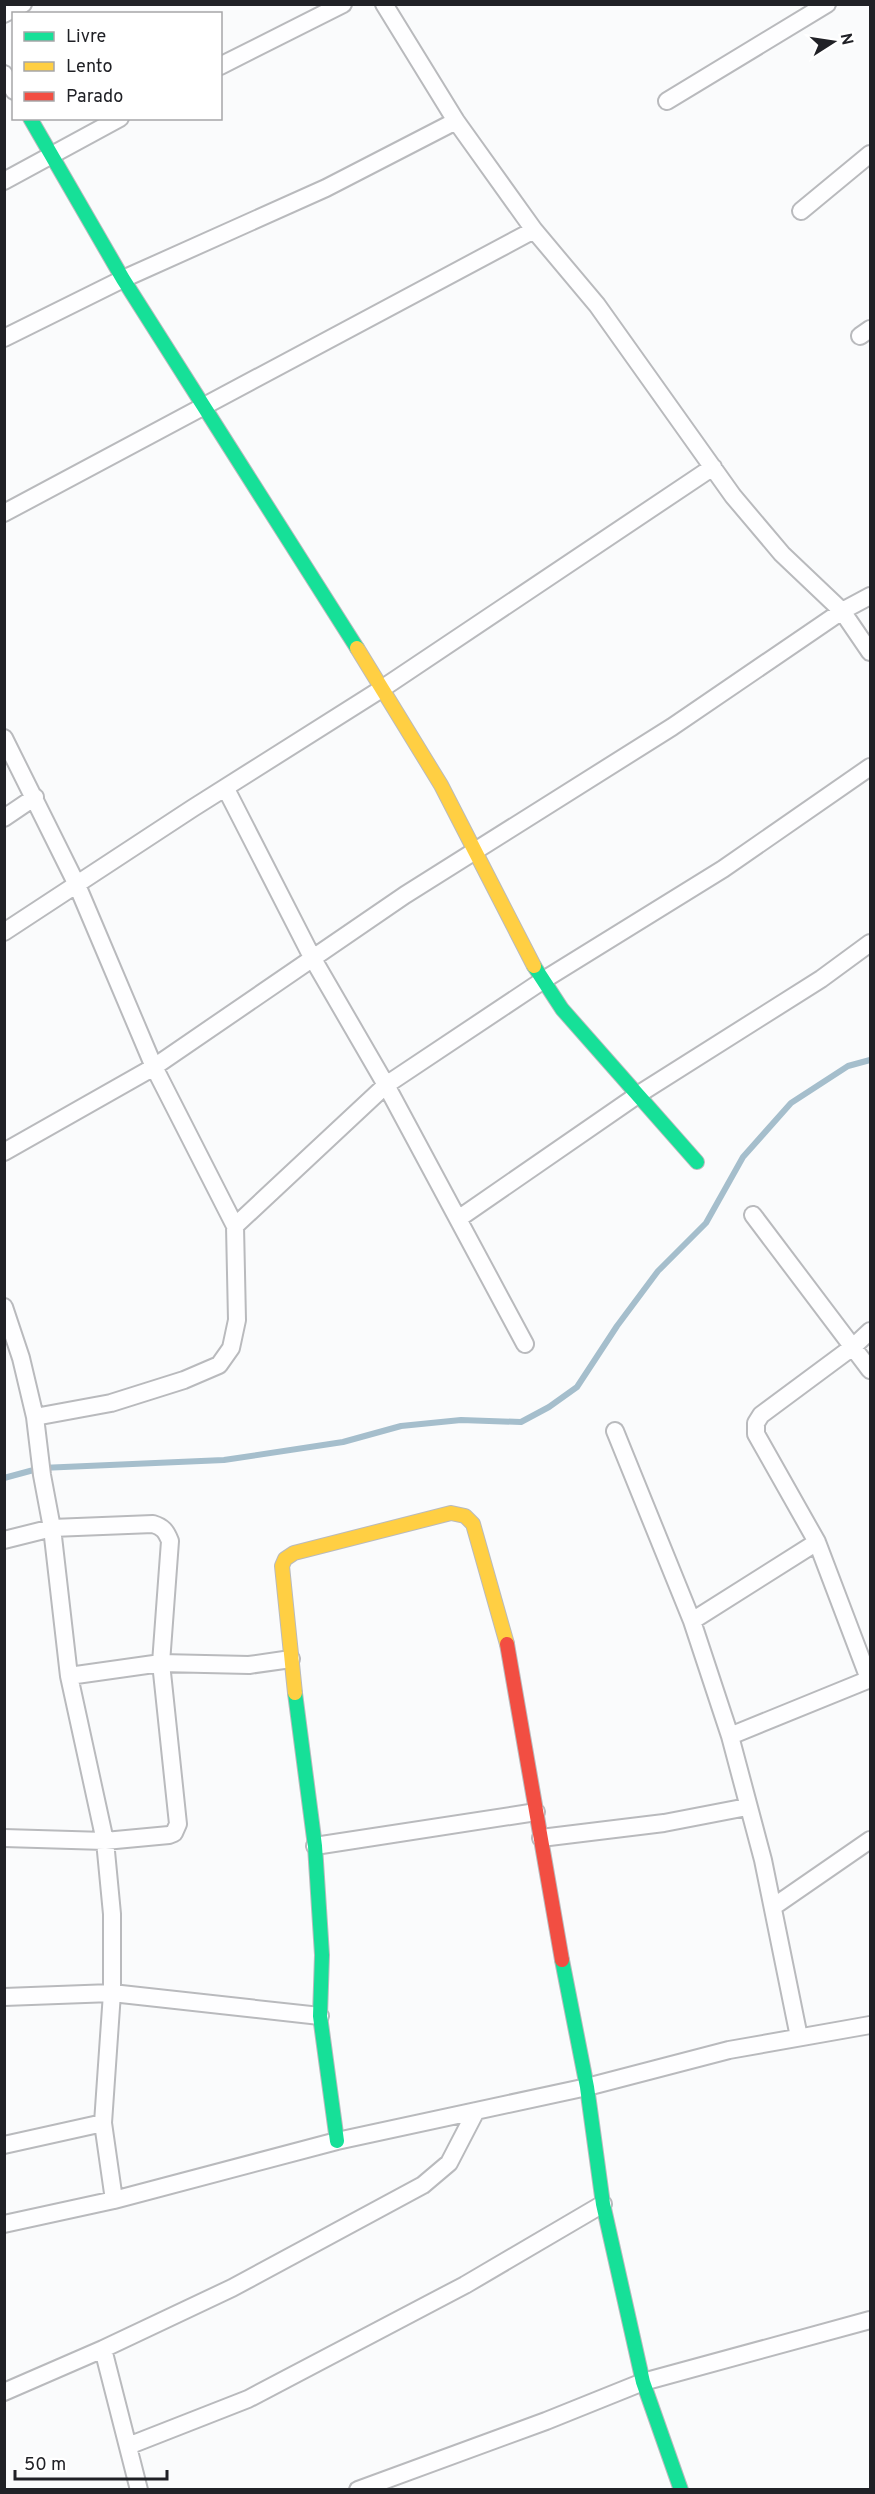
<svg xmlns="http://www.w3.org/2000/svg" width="875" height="2494" viewBox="0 0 875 2494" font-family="Overpass,sans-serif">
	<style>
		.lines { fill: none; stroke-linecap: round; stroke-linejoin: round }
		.stream { stroke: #a5becc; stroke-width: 6 }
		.street-casing { stroke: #b9babd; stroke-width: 20 }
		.fast-casing { stroke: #b9babd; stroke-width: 16 }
		.slow-casing { stroke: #b9babd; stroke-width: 16 }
		.jam-casing { stroke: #b9babd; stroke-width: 16 }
		.street { stroke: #fefeff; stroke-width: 16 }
		.fast { stroke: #16e098; stroke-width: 14 }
		.slow { stroke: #ffcf43; stroke-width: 14 }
		.jam { stroke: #f24e42; stroke-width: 14 }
	</style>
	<rect width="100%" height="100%" fill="#fafbfc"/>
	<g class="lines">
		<path class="stream" d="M4 1478 41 1468 224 1460 343 1442 401 1426 461 1420 521 1422 549 1407 577 1387 617 1326 658 1271 706 1223 743 1157 791 1103 848 1066 870 1060"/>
		<g class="street-casing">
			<path id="street" d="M384 4 456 121 534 230 597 305 733 496 782 554 842 611 870 652
				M4 14 23 4
				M220 66 343 4
				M4 74 14 91
				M667 101 827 4
				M4 181 120 118
				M801 211 870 154
				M860 336 870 329
				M4 338 123 279 326 188 456 121
				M4 513 534 230
				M4 738 77 885 154 1067 235 1226 237 1320 231 1348 219 1365 184 1380 111 1403 35 1417
				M226 789 313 959 386 1085 525 1344
				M4 818 35 797
				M4 932 193 808 383 688 713 467
				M4 1152 154 1067 405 895 672 727 842 611 870 596
				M753 1215 870 1370
				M458 1219 639 1094 821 979 870 943
				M235 1226 386 1085 542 981 723 869 870 767
				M4 1307 21 1358 35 1417 42 1475 52 1528 69 1676 105 1841 112 1914V1993L103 2123 114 2200
				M615 1431 692 1621 730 1736 763 1860 799 2037
				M4 1540 52 1528 153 1524C163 1527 166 1531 170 1541L161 1663 178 1824 174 1833 169 1835 105 1841 4 1838
				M692 1621 817 1542
				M69 1676 161 1663 249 1665 291 1659
				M869 1679 817 1542 756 1434V1423L761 1415 854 1346 870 1331
				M730 1736 870 1679
				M541 1838 664 1823 747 1807
				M315 1846 536 1812
				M773 1907 870 1840
				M4 1997 112 1993 320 2016
				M4 2145 103 2123
				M4 2224 114 2200 337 2141 587 2087 729 2050 870 2025
				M103 2349 139 2490
				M4 2392 103 2349 232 2288 423 2185 449 2163 476 2111
				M128 2446 248 2399 465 2285 603 2204
				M358 2490 546 2421 643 2382 870 2320"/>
		</g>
		<g class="fast-casing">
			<path id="fast" d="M30 118 123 279 357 648
				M534 966 562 1009 697 1162
				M295 1693 315 1846 322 1955 320 2016 337 2141
				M562 1960 587 2087 603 2204 643 2382 681 2490"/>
		</g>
		<g class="slow-casing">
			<path id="slow" d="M357 648 441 785 534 966
				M295 1693 282 1566 285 1559 294 1553 451 1513 465 1516 473 1524 507 1644"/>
		</g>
		<g class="jam-casing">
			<path id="jam" d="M507 1644 562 1960"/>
		</g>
		<use href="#street" class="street"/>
		<use href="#fast" class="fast"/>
		<use href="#slow" class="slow"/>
		<use href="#jam" class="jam"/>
	</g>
	<rect width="875" height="2494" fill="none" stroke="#202126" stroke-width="12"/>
	<rect x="12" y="12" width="210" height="108" fill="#ffffff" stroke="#a6a6a8" stroke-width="1.5"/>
	<rect x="24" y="32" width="30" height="9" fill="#16e098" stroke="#a6a6a8" stroke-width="1.5"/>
	<text x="66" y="42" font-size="18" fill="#202126">Livre</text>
	<rect x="24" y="62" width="30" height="9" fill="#ffcf43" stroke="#a6a6a8" stroke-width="1.5"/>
	<text x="66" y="72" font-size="18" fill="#202126">Lento</text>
	<rect x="24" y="92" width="30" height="9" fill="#f24e42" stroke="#a6a6a8" stroke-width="1.5"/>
	<text x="66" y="102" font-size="18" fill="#202126">Parado</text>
	<g transform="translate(833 42) rotate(78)" stroke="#ffffff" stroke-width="4.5" paint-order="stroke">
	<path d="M0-4.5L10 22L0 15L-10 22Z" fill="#202126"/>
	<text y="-9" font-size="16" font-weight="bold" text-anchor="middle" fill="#202126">N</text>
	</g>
	<path d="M15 2470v9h152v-9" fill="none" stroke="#202126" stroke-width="3"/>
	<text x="24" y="2470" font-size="18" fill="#202126" stroke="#ffffff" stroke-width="4.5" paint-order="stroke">50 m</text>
</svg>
